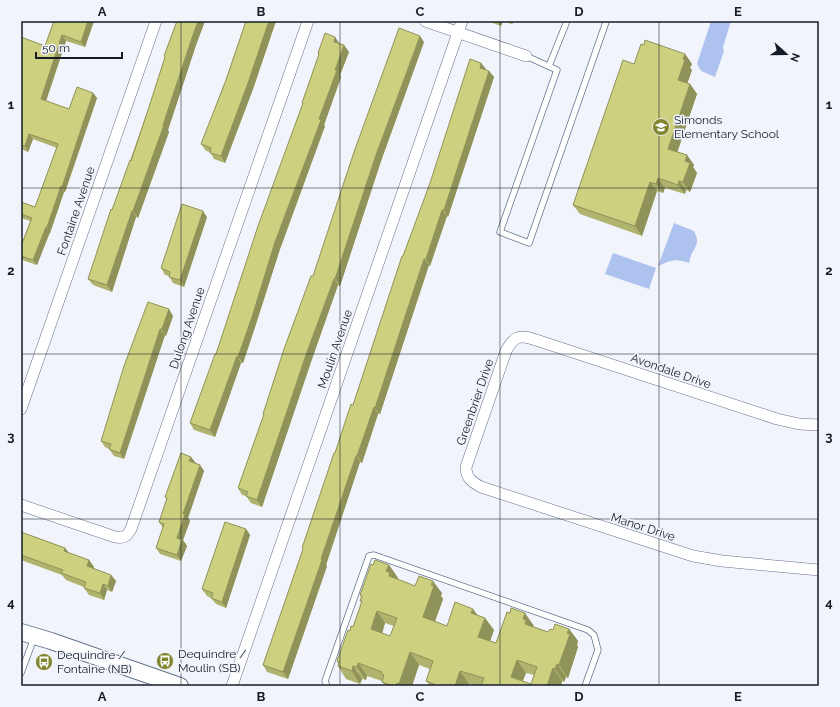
<svg xmlns="http://www.w3.org/2000/svg" width="840" height="707" viewBox="0 0 840 707" font-family="Raleway,sans-serif">
	<style>
		.green { fill: #adc2ee }
		.lines { fill: none; stroke-linecap: round; stroke-linejoin: round }
		.service-casing { stroke: #65728e; stroke-width: 7 }
		.minor-casing { stroke: #65728e; stroke-width: 12 }
		.secondary-casing { stroke: #65728e; stroke-width: 18 }
		.service { stroke: #fff; stroke-width: 5.5 }
		.minor { stroke: #fff; stroke-width: 11 }
		.secondary { stroke: #fff; stroke-width: 16 }
		.wall { fill: #afb36d; fill-rule: evenodd }
		.shaded-wall { fill: #8f9259 }
		.building { fill: #ccd07f; stroke: #8f9259; fill-rule: evenodd }
		.grid { fill: none; stroke: #161c27; stroke-width: 1; stroke-opacity: 0.55 }
		.labels { text-anchor: middle; dominant-baseline: central; stroke-width: 3; stroke-linejoin: round; paint-order: stroke }
		.poi-label { font-size: 12px; fill: #161c27; stroke: #f1f5fb; text-anchor: start }
		.street-label { font-size: 12px; fill: #161c27; stroke: #f1f5fb }
		.neatline { fill: none; stroke: #161c27; stroke-width: 1.5 }
		.grid-label { font-size: 13px; text-anchor: middle; font-weight: bold; fill: #161c27 }
	</style>
	<rect width="100%" height="100%" fill="#f1f5fb"/>
	<path class="green" d="M711 21H731L723 47 724 51 715 77 701 71 697 64Z
		M674 223 694 231C698 239 698 242 694 250 691 253 690 259 689 263 676 258 671 260 658 266Z
		M613 253 656 268 649 289 605 274Z"/>
	<g class="lines">
		<g class="service-casing">
			<path id="service" d="M526 56 557 70 500 232 529 243 606 22 604 21
				M549 66 567 21
				M21 673 34 638
				M327 686 325 681 369 556 374 555 588 630 594 635 598 650 585 686"/>
		</g>
		<g class="minor-casing">
			<path id="minor" d="M425 21 526 56
				M21 409 156 21
				M819 425 799 424 777 419 533 339C518 334 513 338 506 351L466 467C466 478 472 482 481 487L693 556 722 561 819 570
				M21 505 115 537C124 539 127 536 131 529L308 21
				M232 686 462 21"/>
		</g>
		<g class="secondary-casing">
			<path id="secondary" d="M21 632 51 641 180 686"/>
		</g>
		<use href="#service" class="service"/>
		<use href="#minor" class="minor"/>
		<use href="#secondary" class="secondary"/>
	</g>
	<path class="wall" d="M54 21H94L85 47 66 41 46 101 69 109 93 93 97 98 65 192H64L50 233V232L37 265 22 260 21 259V246L30 221 21 218V202L35 207 57 148 33 139 28 152 21 149V37L45 46Z
		M177 21H205L196 45 168 130 169 132 138 218 136 217 112 292 93 285 88 279 149 107 165 57 164 56Z
		M246 21H276L253 89 225 163 214 159 210 152 206 151 201 144 226 80Z
		M489 21H503L501 26 490 22Z
		M503 21H514L512 24Z
		M424 42 381 161 340 286 338 285 312 359 262 507 251 503 246 496 242 495 238 488 264 415 263 414Z
		M340 44 349 52 340 75 341 77 324 125 325 126 280 249 256 324 243 363H241L215 437 194 430 190 423 216 354 303 104 302 103 319 55 318 53Z
		M685 54 692 64 690 68 692 70 687 83 690 84 697 94 677 152 687 155 694 165 693 167 697 173 690 192 686 190 685 194 665 188 663 193 657 191 642 236 580 214 573 205 634 64Z
		M481 63 486 70 489 71 494 77 448 217 447 216 430 266 429 265 380 414H378L362 463 360 462 326 565 327 566 288 679 267 672 263 665 303 550 302 548 335 453 353 405 403 256Z
		M207 217 184 287 173 283 169 276 165 275 161 268Z
		M148 302 173 316 166 336 165 335 124 459 114 456 109 449 105 447 101 441Z
		M196 463 200 465 204 471 188 518 190 521 183 540 187 546 181 561 160 554 156 548 163 528 159 522 167 500 165 497Z
		M246 529 250 535 226 608 216 604 211 598 207 596 202 589Z
		M21 532 65 548 69 553 89 560 94 567 93 568 111 575 116 581 112 592 107 590 104 600 89 595 84 588V587L66 580 62 575 21 560Z
		M373 565H389L398 578 397 579 415 586 442 593 441 596 443 599 435 621 447 626 477 615 485 618 494 630 490 641 496 643 534 626V627L548 632 553 630 569 629 578 641 577 645 578 647 568 678 566 677 564 682 562 681 561 686H477L469 684 468 686H430L426 681 430 669 419 665 412 686H385L382 682V681L367 676 366 680 362 679 360 684 346 679 338 666V664L337 661 350 631 353 627 362 603 360 601 361 597 360 595ZM385 623 394 626 390 636 382 633ZM526 673 534 675 531 684 522 681Z"/>
	<path class="shaded-wall" d="M88 21H94L85 47 81 42Z
		M198 21H205L196 45 168 130 169 132 138 218 133 211 163 125 192 38Z
		M269 21H276L253 89 225 163 221 156Z
		M498 21H503L501 26Z
		M510 21H514L512 24Z
		M62 35 66 41 45 104 41 99Z
		M420 36 424 42 381 161 340 286 335 279 376 155Z
		M335 37 340 44 334 42Z
		M344 45 349 52 340 75 341 77 324 125 325 126 280 249 256 324 243 363 238 357 275 242 319 119Z
		M685 54 692 64 690 68 692 70 685 90 678 80 683 59Z
		M481 63 486 69 484 74 480 68Z
		M489 71 494 77 448 217 444 210Z
		M690 84 697 94 675 159 668 149Z
		M93 93 97 98 65 192 62 187Z
		M29 134 33 139 28 152 25 146Z
		M687 155 694 165 693 167 697 173 690 192 683 182 685 161Z
		M658 178 665 188 663 193 656 184Z
		M679 181 686 190 685 194 678 185Z
		M650 182 657 191 642 236 635 226Z
		M61 186 64 192 50 233 47 227Z
		M442 210 447 216 430 266 426 259Z
		M132 211 136 217 112 292 107 285Z
		M203 211 207 217 184 287 180 280Z
		M46 227 50 232 37 265 33 260Z
		M424 259 429 265 380 414 375 408Z
		M334 279 338 285 312 359 262 507 257 500 307 352Z
		M169 309 173 316 166 336 162 329Z
		M160 329 165 335 124 459 120 453Z
		M237 356 241 363 215 437 210 430Z
		M374 407 378 414 362 463 357 456Z
		M356 456 360 462 326 565 327 566 288 679 283 672Z
		M191 457 196 463 189 461Z
		M200 465 204 471 188 518 190 521 183 540 187 546 181 561 177 555V538L183 514Z
		M246 529 250 535 226 608 222 602Z
		M65 548 70 554 64 551Z
		M89 560 94 567 91 573 87 566Z
		M389 565 398 578 396 582 389 576 386 571Z
		M111 575 116 581 112 592 108 586Z
		M433 581 442 593 441 596 443 599 432 630 423 617Z
		M103 584 107 590 104 600 100 593Z
		M473 609 482 621 471 613Z
		M377 611 385 623 380 641 371 629Z
		M525 613 534 626 533 630 525 624 523 619Z
		M485 618 494 630 487 650 478 637Z
		M569 629 578 641 577 645 578 647 568 678 559 665Z
		M410 652 419 665 412 686H401L399 684Z
		M517 660 526 673 521 686 511 677Z
		M358 663 367 676 366 680 357 667Z
		M557 664 566 677 564 682 555 669Z
		M353 666 362 679 360 684 352 671Z
		M553 668 562 681 561 686H547Z
		M460 671 469 684 468 686H455Z"/>
	<path class="building" d="M54 21H88L81 42 62 35 41 99 69 109 77 87 93 93 62 187 61 186 47 227H46L33 260 21 256V246L32 218 21 214V202L35 207 58 144 29 134 25 146 21 145V37L45 46Z
		M177 21H198L192 38 163 125H164L133 211H132L107 285 88 279 111 209 112 210 130 160 131 161 149 107 165 57 164 56Z
		M246 21H269L248 83 221 156 210 153 211 148 201 144 226 80Z
		M399 28 420 36 376 155 335 279H334L307 352 257 500 246 496 248 492 238 488 264 414H263L284 349 311 276H313L354 152Z
		M325 33 335 37 334 42 344 45 335 70H337L319 119 321 120 275 242 252 317 238 357 237 356 210 430 190 423 215 354H216L258 226 303 103H302L319 54 318 53Z
		M645 40 685 54 683 59 685 60 678 80 690 84 668 149 687 155 685 161 690 163 683 182 679 181 678 185 658 178 656 184 650 182 635 226 573 205 623 60 634 64 641 44 644 45Z
		M470 59 481 63 480 68 489 71 444 210H442L426 259H424L375 408 374 407 357 456H356L321 559 322 560 283 672 263 665 303 549 302 548 334 453H335L351 404 353 405 402 256H403L430 183Z
		M182 204 203 211 180 280 169 277 170 272 161 268Z
		M148 302 169 309 162 329H160L120 453 109 449 111 444 101 441 124 366Z
		M181 453 191 457 189 461 200 465 183 514H185L177 538 182 540 177 555 156 548 164 524 159 522 167 498 165 497Z
		M225 522 246 529 222 602 211 598 213 593 202 589Z
		M21 532 65 548 64 551 89 560 87 566 111 575 108 586 103 584 100 593 84 588 86 582 61 573 63 570 21 555Z
		M375 560 389 565 386 571 390 573 389 576 405 582 415 586 419 576 433 581 431 585 434 586 423 617 447 626 455 602 473 609 471 613 485 618 478 637 496 643 507 612 510 613 511 608 525 613 523 619 526 620 525 624 548 632 550 629 553 630 555 624 569 629 567 633 570 634 559 665 557 664 555 669 553 668 547 686H481L484 678 460 671 455 686H433L434 684 426 681 433 661 410 652 399 684 397 683 395 686H393L382 682 384 675 381 674 382 672 358 663 357 667 353 666 352 671 338 666 339 662 337 661 348 630 350 631 351 626 353 627 362 601H360L362 596 360 595 371 564 373 565ZM377 611 397 618 390 636 371 629ZM517 660 537 667 531 684 511 677Z"/>
	<path class="grid" d="M181 21V686M340 21V686M500 21V686M659 21V686M21 188H819M21 354H819M21 519H819"/>
	<defs>
		<g id="school-disc" transform="scale(0.9)"><circle r="9.5" fill="#838630" stroke="#f1f5fb"/><path d="M0-5L7-2L0 1L-7-2ZM-4 1L0 2.5L4 1V4Q0 6-4 4Z" fill="#fff"/></g>
		<g id="bus-disc" transform="scale(0.9)"><circle r="9.5" fill="#838630" stroke="#f1f5fb"/><path d="M-5-6H5V4H4V6H2V4H-2V6H-4V4H-5ZM-3.5-4V0h7V-4ZM-3.5 1.2v1.5H-2V1.2ZM2 1.2v1.5H3.5V1.2Z" fill="#fff"/></g>
	</defs>
	<g fill-rule="evenodd">
		<use href="#school-disc" x="661" y="127"/>
		<use href="#bus-disc" x="165" y="661"/>
		<use href="#bus-disc" x="44" y="662"/>
	</g>
	<g class="labels">
		<g class="poi-label">
			<text x="674" y="120">Simonds<tspan x="674" dy="14">Elementary School</tspan></text>
			<text x="178" y="654">Dequindre /<tspan x="178" dy="14">Moulin (SB)</tspan></text>
			<text x="57" y="655">Dequindre /<tspan x="57" dy="14">Fontaine (NB)</tspan></text>
		</g>
		<g class="street-label">
			<text transform="translate(76 211) rotate(-71)">Fontaine Avenue</text>
			<text transform="translate(187 328) rotate(-71)">Dulong Avenue</text>
			<text transform="translate(335 349) rotate(-71)">Moulin Avenue</text>
			<text transform="translate(671 371) rotate(19)">Avondale Drive</text>
			<text transform="translate(475 402) rotate(-71)">Greenbrier Drive</text>
			<text transform="translate(643 527) rotate(18)">Manor Drive</text>
		</g>
	</g>
	<rect width="840" height="707" fill="none" stroke="#f1f5fb" stroke-width="44"/>
	<g transform="translate(786 54) rotate(111)" stroke="#f1f5fb" stroke-width="3" paint-order="stroke">
	<path d="M0-3L7 15L0 10L-7 15Z" fill="#161c27"/>
	<text y="-6" font-size="11" font-weight="bold" text-anchor="middle" fill="#161c27">N</text>
	</g>
	<path d="M36 52v6h86v-6" fill="none" stroke="#161c27" stroke-width="2"/>
	<text x="42" y="52" font-size="12" fill="#161c27" stroke="#f1f5fb" stroke-width="3" paint-order="stroke">50 m</text>
	<rect x="22" y="22" width="796" height="663" class="neatline"/>
	<g class="grid-label">
		<text x="102" y="16">A</text>
		<text x="261" y="16">B</text>
		<text x="420" y="16">C</text>
		<text x="579" y="16">D</text>
		<text x="738" y="16">E</text>
		<text x="11" y="109">1</text>
		<text x="829" y="109">1</text>
		<text x="11" y="275">2</text>
		<text x="829" y="275">2</text>
		<text x="11" y="441">3</text>
		<text x="829" y="441">3</text>
		<text x="11" y="607">4</text>
		<text x="829" y="607">4</text>
		<text x="102" y="701">A</text>
		<text x="261" y="701">B</text>
		<text x="420" y="701">C</text>
		<text x="579" y="701">D</text>
		<text x="738" y="701">E</text>
	</g>
</svg>
